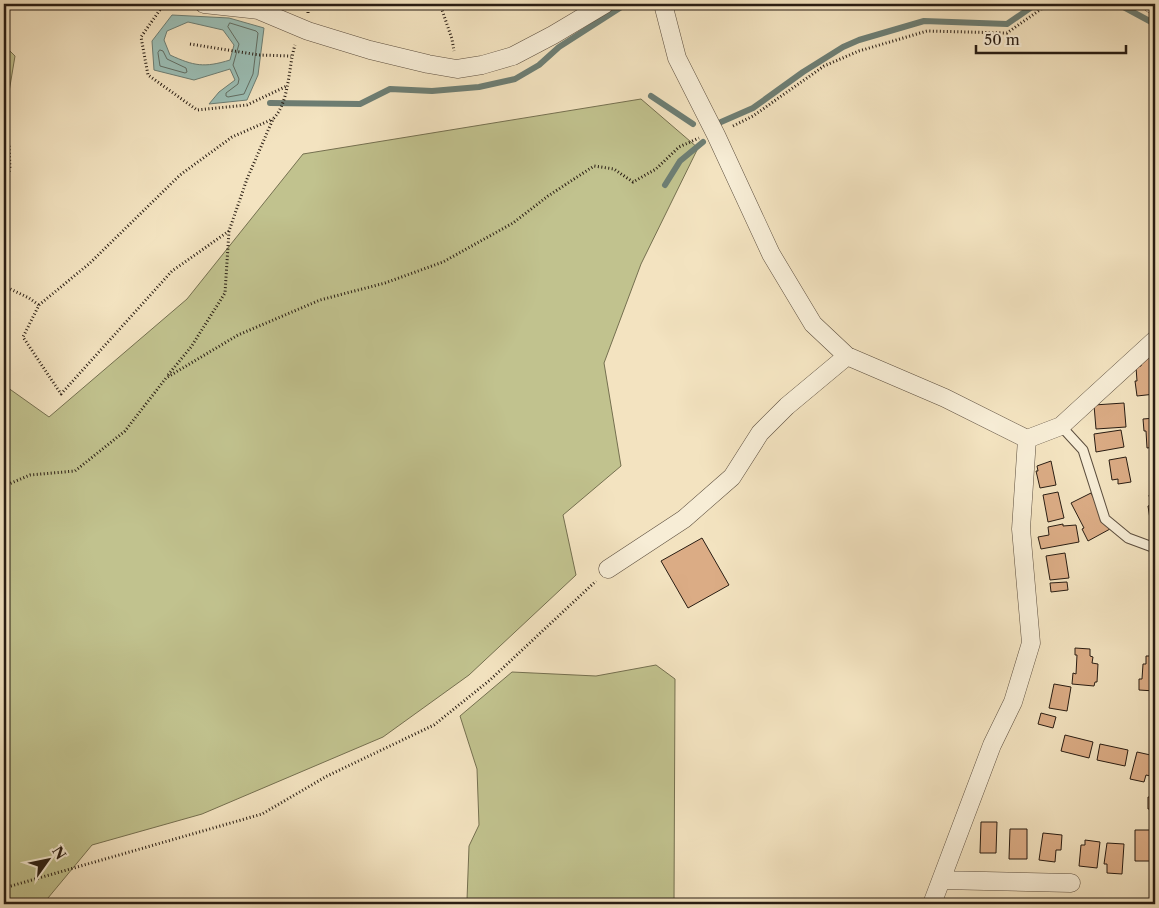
<svg xmlns="http://www.w3.org/2000/svg" width="1159" height="908" viewBox="0 0 1159 908" font-family="'Libre Caslon Text',serif">
	<style>
		.green { fill: #c1c28e; stroke: #757050 }
		.water { fill: #9bbeb5; stroke: #6d7e74; fill-rule: evenodd }
		.lines { fill: none; stroke-linecap: round; stroke-linejoin: round }
		.shore { stroke: #626e64; stroke-width: 1 }
		.stream { stroke: #6d7e74; stroke-width: 6 }
		.building { fill: #dbac85; stroke: #291d13 }
		.lane-casing { stroke: #5c4e3e; stroke-width: 11 }
		.street-casing { stroke: #5c4e3e; stroke-width: 19 }
		.path { stroke: #291d13; stroke-width: 3; stroke-dasharray: 1 2.5; stroke-linecap: butt }
		.lane { stroke: #f7edd6; stroke-width: 9 }
		.street { stroke: #f7edd6; stroke-width: 18 }
	</style>
	<rect width="100%" height="100%" fill="#f3e3c0"/>
	<filter id="stains"><feTurbulence type="fractalNoise" baseFrequency=".004" numOctaves="4"/><feColorMatrix values="0 0 0 0 .2 0 0 0 0 .09 0 0 0 0 .02 0 0 0 .5 -.17"/></filter>
	<radialGradient id="worn" r=".72"><stop offset=".6" stop-color="#630" stop-opacity="0"/><stop offset="1" stop-color="#630" stop-opacity=".3"/></radialGradient>
	<path class="green" d="M4 45 15 56 4 122Z
		M641 99 698 148 641 264 604 363 621 466 563 515 576 575 469 675 383 737 202 814 92 845 43 904H4V385L49 417 187 299 303 154Z
		M656 665 675 679 674 904H479L480 901 467 900 469 846 479 825 477 769 460 716 512 672 596 676Z"/>
	<path class="water" d="M172 15 229 18 264 28 258 75 247 100 209 104 219 92 235 80 230 69 194 80 154 70 152 41ZM188 22 223 30 234 45 230 60C204 68 194 66 170 55L164 40 167 31Z"/>
	<g class="lines">
		<path class="shore" d="M230 23 256 31 258 33 253 74 244 94 228 97 226 96V93L238 84 239 79 233 65 239 44 228 27Z
			M160 50 163 51 167 59 186 68 187 72 185 73 160 66 158 53Z"/>
		<path class="stream" d="M1118 4 1155 24
			M651 96 693 124
			M270 103 360 104 390 89 432 91 479 87 515 79 539 65 559 47 626 4
			M721 122 753 108 803 72 843 47 859 40 924 21 1007 24 1036 4
			M665 185 680 161 703 142"/>
	</g>
	<path class="building" d="M1150 355 1155 357V394L1137 396 1135 381H1137L1136 367 1141 366 1142 362Z
		M1124 403 1126 427 1096 429 1094 405Z
		M1155 418V447L1147 448 1146 431H1144L1143 419Z
		M1121 430 1124 447 1096 452 1094 434Z
		M1152 455H1155V484H1153Z
		M1126 457 1131 482 1118 484V479L1112 480 1109 460Z
		M1051 461 1056 485 1040 488 1036 471H1038L1037 466Z
		M1058 492 1064 518 1048 522 1043 495Z
		M1091 493 1110 529 1088 541 1082 529 1084 528 1071 503Z
		M1155 494V531L1152 532 1148 506 1151 505 1149 495Z
		M1063 524V526L1076 525 1079 542 1041 549 1038 537 1049 535 1048 527Z
		M702 538 729 585 688 608 661 561Z
		M1065 553 1069 578 1050 580 1046 556Z
		M1067 582 1068 590 1051 592 1050 583Z
		M1075 648 1090 649V656L1093 657 1092 663 1098 664 1097 682H1095L1094 686 1072 684 1073 673 1076 674 1077 655H1075Z
		M1146 656H1155V691L1139 690V679H1142L1143 664H1146Z
		M1054 684 1071 687 1067 711 1049 708Z
		M1041 713 1056 717 1053 728 1038 724Z
		M1065 735 1093 742 1089 758 1061 751Z
		M1100 744 1128 750 1125 766 1097 760Z
		M1137 752 1155 756V777L1146 775 1144 782 1130 779Z
		M1154 786H1155V809H1148V797H1154Z
		M981 822H997L996 853H980Z
		M1010 829H1027V859H1009Z
		M1135 830H1155V861H1135Z
		M1043 833 1062 835 1061 850H1056L1055 862 1039 860Z
		M1085 840 1100 842 1097 868 1079 866 1081 845H1085Z
		M1107 843 1124 844 1122 874 1107 873V864H1104Z"/>
	<g class="lines">
		<g class="lane-casing">
			<path id="lane" d="M1061 426 1083 450 1105 519 1128 538 1155 548"/>
		</g>
		<g class="street-casing">
			<path id="street" d="M204 4 258 10 308 31 370 50 428 64 457 69 482 65 513 56 553 35 605 4
				M663 4 677 58 716 135 771 254 813 324 847 356 945 398 1027 439 1061 426 1155 340
				M1152 4 1155 5
				M608 569 684 519 732 477 760 433 787 406 847 356
				M941 880 1071 883
				M932 904 992 745 1013 702 1031 643 1021 529 1027 439"/>
		</g>
		<path class="path" d="M164 4 141 37 148 75 197 110 247 105 287 86
			M440 4 452 39 454 51
			M308 13V4
			M190 44 259 55 291 56
			M733 126 753 116 824 66 859 51 927 31 1007 33 1044 7 1119 8 1122 4
			M4 137 9 144 10 170 4 176
			M229 231 172 271 61 394 23 337 39 305 90 263 180 175 232 137 273 119
			M4 286 29 298 39 305
			M168 375 191 347 225 293 229 231 247 179 273 119C290 102 288 67 295 45
			M4 486 30 475 75 471 125 431 166 378 238 335 320 300 385 283 443 262 513 223 548 196 594 166 614 169 633 182 656 169 679 147 699 138
			M4 888 262 814 327 776 434 725 490 680 596 581"/>
		<use href="#lane" class="lane"/>
		<use href="#street" class="street"/>
	</g>
	<rect width="1159" height="908" fill="none" stroke="#f3e3c0" stroke-width="20"/>
	<rect x="5" y="5" width="1149" height="898" fill="none" stroke="#291d13" stroke-width="2.5"/>
	<rect x="10" y="10" width="1139" height="888" fill="none" stroke="#291d13"/>
	<g transform="translate(48 860) rotate(57)" stroke="#f7edd6" stroke-width="4" paint-order="stroke">
	<path d="M0-4L9 19L0 12L-9 19Z" fill="#291d13"/>
	<text y="-8" font-size="14" font-weight="bold" text-anchor="middle" fill="#291d13">N</text>
	</g>
	<path d="M976 45v8h150v-8" fill="none" stroke="#291d13" stroke-width="2.5"/>
	<text x="984" y="45" font-size="15" fill="#291d13" stroke="#f7edd6" stroke-width="4" paint-order="stroke">50 m</text>
	<rect width="100%" height="100%" filter="url(#stains)"/>
	<rect width="100%" height="100%" fill="url(#worn)"/>
</svg>
